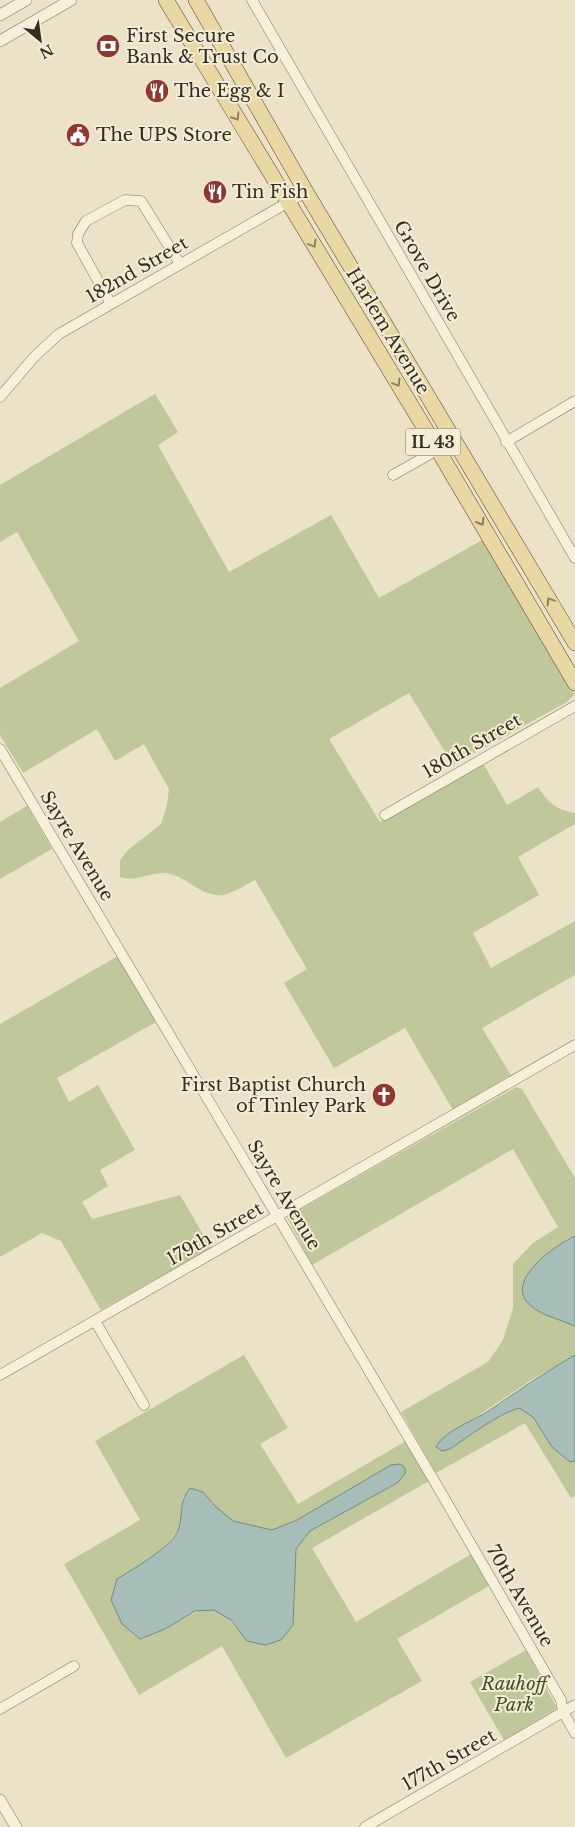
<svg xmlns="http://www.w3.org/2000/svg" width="575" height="1827" viewBox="0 0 575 1827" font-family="'Libre Baskerville',serif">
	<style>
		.green { fill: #c0c89b; fill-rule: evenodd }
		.water { fill: #a8bfb9; stroke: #6f8c87 }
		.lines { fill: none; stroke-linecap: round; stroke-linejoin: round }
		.minor-casing { stroke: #85755e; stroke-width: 11 }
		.tertiary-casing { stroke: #85755e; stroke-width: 12 }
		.primary-casing { stroke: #534331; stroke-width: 16 }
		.minor { stroke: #f6efd9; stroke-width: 10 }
		.tertiary { stroke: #f6efd9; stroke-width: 11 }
		.primary { stroke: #ead8a2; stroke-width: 15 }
		.oneway { stroke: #908261 }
		.labels { text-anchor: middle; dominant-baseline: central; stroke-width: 4; stroke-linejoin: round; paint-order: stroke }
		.shield { fill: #f3ecd6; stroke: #6f6657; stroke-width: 1 }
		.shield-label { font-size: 16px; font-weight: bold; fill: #362c20 }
		.poi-label { font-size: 18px; fill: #362c20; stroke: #f3ecd6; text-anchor: start }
		.street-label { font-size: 18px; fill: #362c20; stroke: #f3ecd6 }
		.park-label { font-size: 18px; font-style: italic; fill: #445128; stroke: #f3ecd6 }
	</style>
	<rect width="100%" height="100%" fill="#ebe2c7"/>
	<path class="green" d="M155 394 178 432 158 445 229 572 331 515 379 598 484 539 575 694 567 702 453 765 409 693 329 739 380 822 483 763 507 805 538 787C548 803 557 810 575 813V824L518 857 539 895 473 933 491 968 575 921V975L482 1028 511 1075 453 1110 405 1028 334 1068 284 983 307 969 255 880C245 885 233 893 223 895 200 898 184 872 162 873 146 874 136 882 120 877V860L128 850 161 824 167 805 169 789 144 744 115 761 97 729 23 773 0 735V688L79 641 17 532 0 542V485Z
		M27 806 52 849 0 879V822Z
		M118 956 156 1022 57 1078 69 1102 98 1085 135 1150 100 1170 108 1186 82 1202 92 1219 180 1195 211 1248 101 1310 61 1241 42 1233 0 1257V1024Z
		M516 1087 522 1089 575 1178V1236L566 1240 560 1319 575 1326V1355L533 1379 439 1442 450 1449C472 1435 495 1415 519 1408L533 1417 552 1447 570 1462 575 1461V1496L571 1498 525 1423 436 1473 401 1412 488 1362 503 1340 513 1308V1264L533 1243 558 1227 513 1149 312 1265 287 1217Z
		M244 1355 288 1428 260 1444 298 1504 406 1441 429 1481 312 1548 356 1622 471 1554 489 1586 397 1639 422 1681 286 1758 222 1646 139 1695 64 1564 140 1520 95 1441ZM397 1483 310 1531 296 1549 294 1576 247 1641C216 1599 206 1604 165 1629L117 1579 155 1556 179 1530 183 1497 203 1492 215 1506 233 1521 272 1530Z
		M526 1650 557 1708 504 1740 470 1682Z"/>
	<path class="water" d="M575 1236V1326C560 1319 537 1315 526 1301 509 1277 556 1245 575 1236Z
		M575 1355V1461L570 1462 552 1447 533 1417 519 1408C496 1415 471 1435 450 1449L442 1451 436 1447C445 1430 474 1421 490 1410 518 1391 545 1372 575 1355Z
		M400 1464 405 1468V1474L397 1483 310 1531 296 1549 293 1625 281 1640 265 1645 247 1641 231 1620 214 1610 195 1611 165 1629 140 1639 122 1624 111 1600 117 1579C133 1569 174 1546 179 1528 183 1511 179 1502 190 1488L203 1492 215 1506 233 1521 272 1530 297 1520 391 1465Z"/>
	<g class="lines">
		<g class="minor-casing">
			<path id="minor" d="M252 0 575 558
				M111 304 77 243 78 234 86 221 125 200 141 201 180 264
				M0 397 35 356 59 334 306 192
				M506 442 575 401
				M393 475 453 441
				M0 749 432 1477 561 1700 563 1712 575 1733
				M385 815 575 706
				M95 1321 144 1405
				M0 1375 575 1045
				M0 1709 74 1666
				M365 1827 575 1705"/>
		</g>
		<g class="tertiary-casing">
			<path id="tertiary" d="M0 15 26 0
				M0 41 71 0
				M0 1800 16 1827"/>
		</g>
		<g class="primary-casing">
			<path id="primary" d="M166 0 438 450 575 683
				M196 0 306 192 575 643"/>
		</g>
		<use href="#minor" class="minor"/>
		<use href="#tertiary" class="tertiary"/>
		<use href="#primary" class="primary"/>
	</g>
	<defs><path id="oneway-chevron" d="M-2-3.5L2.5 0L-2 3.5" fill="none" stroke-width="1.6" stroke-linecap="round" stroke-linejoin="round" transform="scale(1.25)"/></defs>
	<g class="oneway">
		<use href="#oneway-chevron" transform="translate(236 117) rotate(58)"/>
		<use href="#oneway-chevron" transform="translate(313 244) rotate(59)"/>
		<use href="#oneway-chevron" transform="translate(397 383) rotate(59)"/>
		<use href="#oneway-chevron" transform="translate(481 522) rotate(60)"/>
		<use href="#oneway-chevron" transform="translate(550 601) rotate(-121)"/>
	</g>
	<defs>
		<g id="bank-disc" transform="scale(1.25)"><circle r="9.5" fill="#8f3733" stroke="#f3ecd6"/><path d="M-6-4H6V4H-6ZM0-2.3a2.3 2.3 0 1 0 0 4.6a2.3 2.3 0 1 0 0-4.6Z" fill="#fff"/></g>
		<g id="restaurant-disc" transform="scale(1.25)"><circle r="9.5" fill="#8f3733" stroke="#f3ecd6"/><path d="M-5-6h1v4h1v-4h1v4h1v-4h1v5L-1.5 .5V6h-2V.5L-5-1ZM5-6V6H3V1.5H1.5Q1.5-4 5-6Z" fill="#fff"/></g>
		<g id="civic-disc" transform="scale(1.25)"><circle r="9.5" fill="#8f3733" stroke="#f3ecd6"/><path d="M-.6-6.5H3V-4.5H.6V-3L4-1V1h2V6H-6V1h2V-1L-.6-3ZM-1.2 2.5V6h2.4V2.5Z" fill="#fff"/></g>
		<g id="church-disc" transform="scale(1.25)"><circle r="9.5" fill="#8f3733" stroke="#f3ecd6"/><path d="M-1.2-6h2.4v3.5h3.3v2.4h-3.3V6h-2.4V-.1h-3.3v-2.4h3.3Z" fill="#fff"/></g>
	</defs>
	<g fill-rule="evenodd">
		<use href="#bank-disc" x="108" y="46"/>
		<use href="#restaurant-disc" x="157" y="91"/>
		<use href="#civic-disc" x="78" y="135"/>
		<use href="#restaurant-disc" x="215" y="192"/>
		<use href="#church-disc" x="384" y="1095"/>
	</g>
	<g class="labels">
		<rect class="shield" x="405.5" y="428.5" width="55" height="27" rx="4"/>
		<g class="shield-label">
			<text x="433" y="442">IL 43</text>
		</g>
		<g class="poi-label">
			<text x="126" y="36">First Secure<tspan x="126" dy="21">Bank &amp; Trust Co</tspan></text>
			<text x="174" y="91">The Egg &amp; I</text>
			<text x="96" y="135">The UPS Store</text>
			<text x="232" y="192">Tin Fish</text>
			<text x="366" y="1085" text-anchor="end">First Baptist Church<tspan x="366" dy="21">of Tinley Park</tspan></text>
		</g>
		<g class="street-label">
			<text transform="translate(137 270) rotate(-30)">182nd Street</text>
			<text transform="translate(427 271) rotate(60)">Grove Drive</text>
			<text transform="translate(388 331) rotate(59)">Harlem Avenue</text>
			<text transform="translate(472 746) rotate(-30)">180th Street</text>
			<text transform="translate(77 846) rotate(59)">Sayre Avenue</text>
			<text transform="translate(284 1195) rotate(59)">Sayre Avenue</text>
			<text transform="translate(215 1234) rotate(-30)">179th Street</text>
			<text transform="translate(520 1596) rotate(60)">70th Avenue</text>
			<text transform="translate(449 1760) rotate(-30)">177th Street</text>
		</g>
		<g class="park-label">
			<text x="514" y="1684">Rauhoff<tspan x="514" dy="21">Park</tspan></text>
		</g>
	</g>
	<g transform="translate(40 40) rotate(151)" stroke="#f3ecd6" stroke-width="4" paint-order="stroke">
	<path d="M0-4L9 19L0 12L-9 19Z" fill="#362c20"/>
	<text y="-8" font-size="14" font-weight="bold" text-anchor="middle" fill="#362c20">N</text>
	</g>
</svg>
